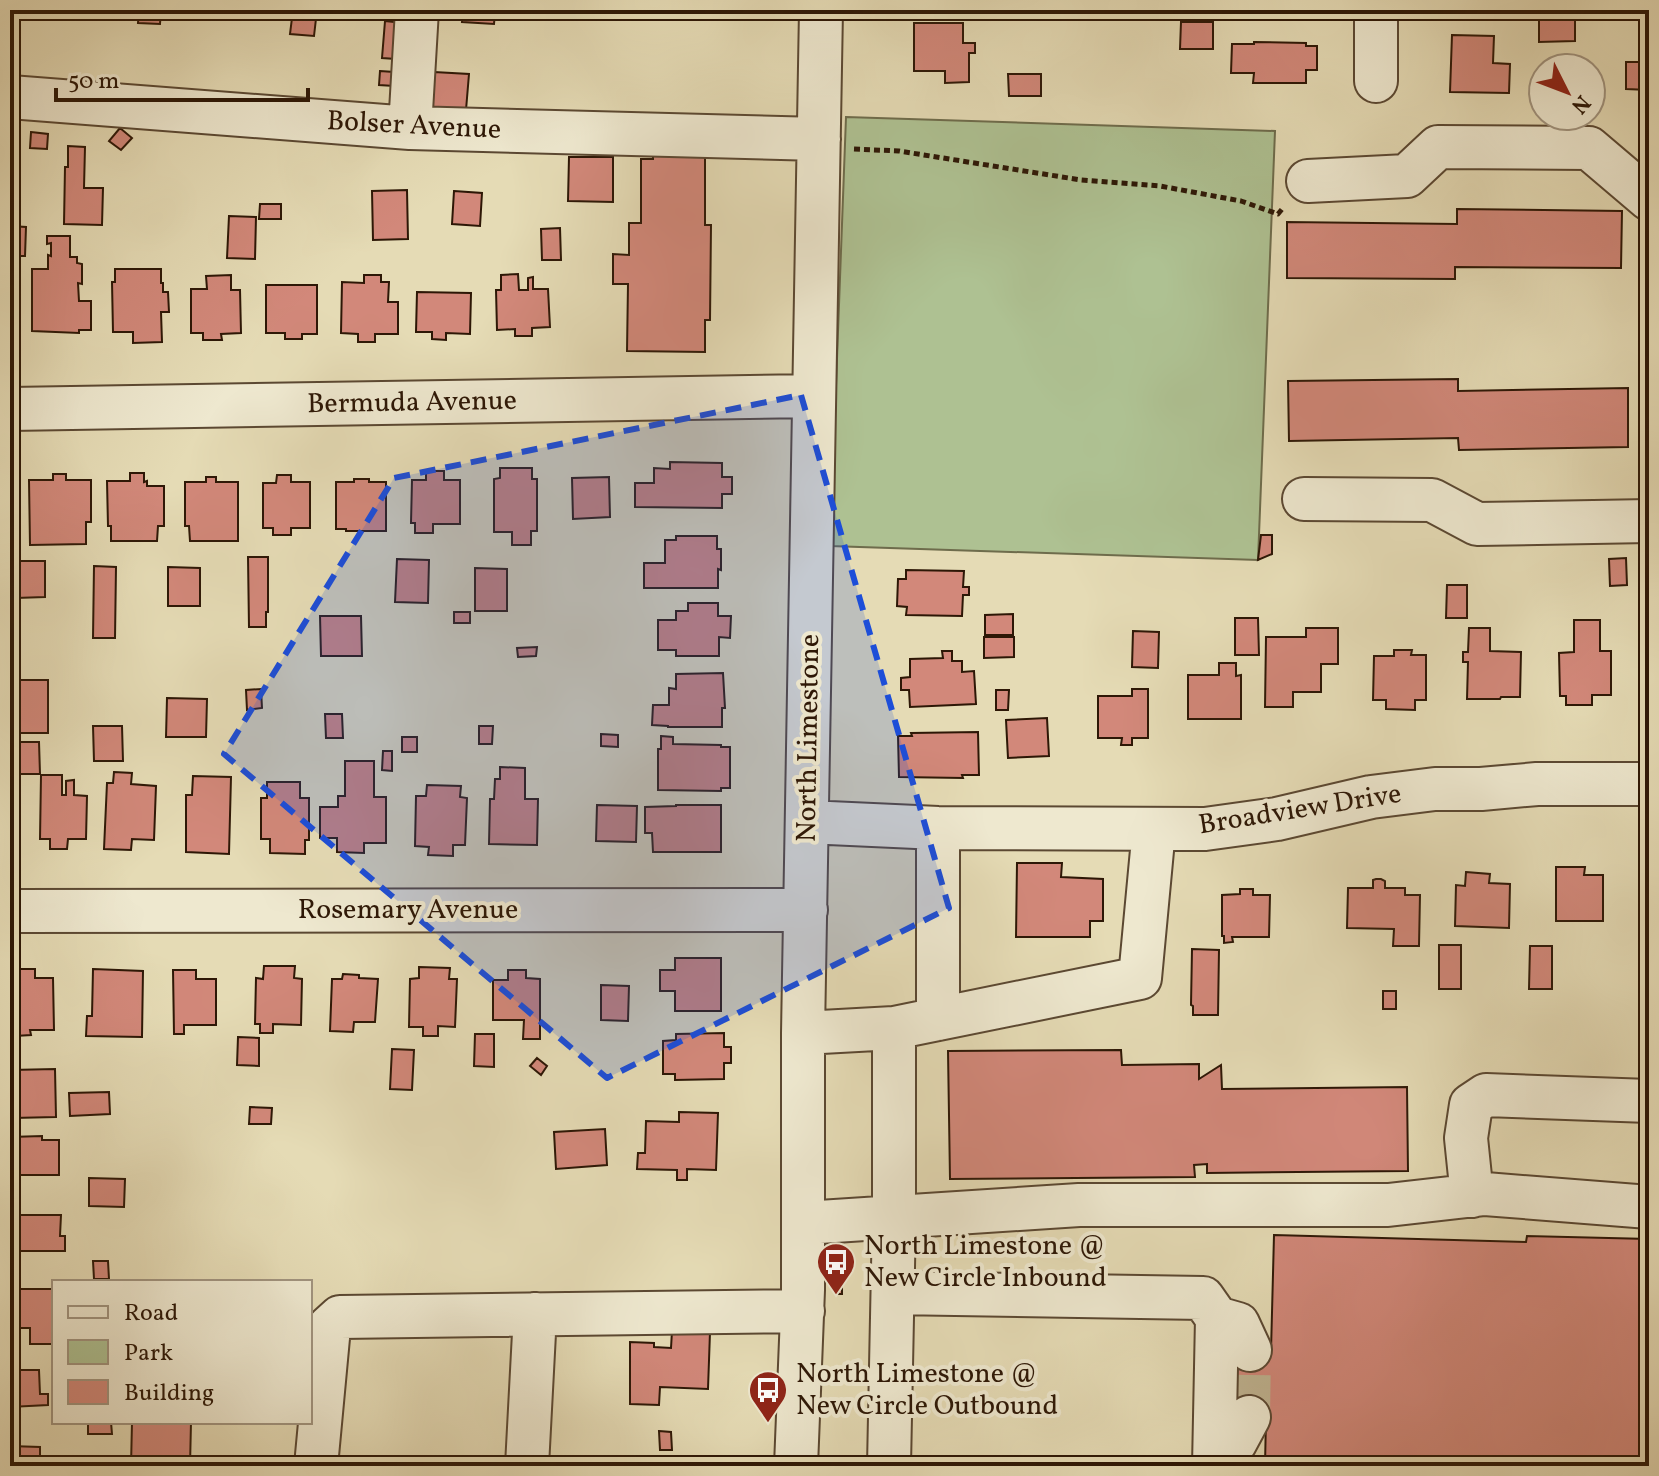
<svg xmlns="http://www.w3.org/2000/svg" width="1659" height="1476" viewBox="0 0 1659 1476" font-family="Vollkorn,serif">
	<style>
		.green { fill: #aec192; stroke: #6e6c4c; stroke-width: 2 }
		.building { fill: #d2887a; stroke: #2d1706; stroke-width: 2 }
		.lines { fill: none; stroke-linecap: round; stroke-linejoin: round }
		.minor-tunnel { stroke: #c0b492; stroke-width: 42; stroke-dasharray: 42 21; stroke-linecap: butt }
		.minor-casing { stroke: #5b4832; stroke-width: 46 }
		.path { stroke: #2d1706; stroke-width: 5; stroke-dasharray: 6 4; stroke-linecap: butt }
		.minor { stroke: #eee8cf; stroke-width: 42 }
		.marked { fill: #1d4ed8; fill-opacity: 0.2; stroke: #1d4ed8; stroke-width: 6; stroke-dasharray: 16 10; stroke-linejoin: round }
		.labels { text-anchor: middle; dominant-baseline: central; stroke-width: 8; stroke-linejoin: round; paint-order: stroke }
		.street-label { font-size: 28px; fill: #2d1706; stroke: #eee8cf }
		.poi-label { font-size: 28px; fill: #2d1706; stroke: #eee8cf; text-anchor: start }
	</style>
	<rect width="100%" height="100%" fill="#e5dbb5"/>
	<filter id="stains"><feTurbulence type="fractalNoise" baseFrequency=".0025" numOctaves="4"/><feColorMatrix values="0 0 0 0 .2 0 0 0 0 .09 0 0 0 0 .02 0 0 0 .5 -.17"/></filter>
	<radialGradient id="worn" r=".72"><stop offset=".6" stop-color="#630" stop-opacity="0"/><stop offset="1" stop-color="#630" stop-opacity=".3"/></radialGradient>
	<path class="green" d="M846 117 1275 131 1258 560 830 546Z"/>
	<path class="building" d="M139 10H161L160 24 138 23Z
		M238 10H266L265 20 237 17Z
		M293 10H317L314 36 290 34Z
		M458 10H499V13H495L494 24 462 22 463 10Z
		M1014 10H1098V19L1014 20Z
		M1256 10H1306V19L1256 18Z
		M1439 10H1495V16L1439 17Z
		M1575 17V41L1539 42V18Z
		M385 21 413 24 410 60 382 58Z
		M1181 22H1213V49H1180Z
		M914 23H963V43H975V53H969V82L945 83V71H914Z
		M1452 35 1494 36 1493 63 1510 64 1509 93 1450 92Z
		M1254 42 1306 43V46H1317V70H1306V83H1253L1254 73H1231L1232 44H1254Z
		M10 55H16L14 72H10Z
		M1626 62H1649V90L1626 89Z
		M380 71 394 72V86L379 85Z
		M434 72 469 74 466 110 431 107Z
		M1008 74H1041V96H1009Z
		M120 128 132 138 121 150 109 141Z
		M31 132 48 134 47 149 30 148Z
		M68 146 85 147 84 188H103L102 225 64 224 65 167H68Z
		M653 154H705V225H711L710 320H705V352L627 351 628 284H613V254L629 255V223H641V159H653Z
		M569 157H613V202L568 201Z
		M407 190 408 239 373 240 372 191Z
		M454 191 482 193 480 226 452 224Z
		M260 204H281V219H259Z
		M1457 209 1622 211 1621 268 1455 267V279L1287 278V222L1457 224Z
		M229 216 256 217 255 259 227 258Z
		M10 226 26 227 25 256H10Z
		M560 228 561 260H542L541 229Z
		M47 236H70V257H77V263L82 264V284L78 283 79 301H91V330H79V333L32 331V269H48V255L51 256V243L47 244Z
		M115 269H161V283H163V292H168L169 312H161L162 342 133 343V332H113L112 282H115Z
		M518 274 519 290H528V278L533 277V289H548L550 327 532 328V336H515V329L497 330 496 290H501V275Z
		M231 275V290H240L241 333 221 334 222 340H203V333H191V289H207L206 276Z
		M364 275H381V282H389L388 302H398V334H375V342H358V334L341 333 342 282 364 283Z
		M266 285H317V334H302V339H285V333H266Z
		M417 292 471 293 470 334 446 333V340L432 339V332H416Z
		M1458 379V391L1628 388V447L1459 450 1458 438 1289 441 1288 381Z
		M670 462 722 463V477H732V494H722V508L635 507V483H654V468L670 469Z
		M500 468H532V479H537V531H531V545H512V532H494V479L500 478Z
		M426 471H444V480H460V524H433V533H415V523H411L412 480H426Z
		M130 473H144V482L147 481V486H164V526H158L157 541H111V526H108L107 481H130Z
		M53 474H66V480H91V522H86V544L30 545 29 480H53Z
		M277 475H291V482H310V528H291V535H273V528H263V483H276Z
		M206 477H216V482H238V541H190L189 526H185V482H206Z
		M609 477 610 517 573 519 572 478Z
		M354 479H369V482H386V531H346V529H336V482H354Z
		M1261 535H1272V554L1258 560Z
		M676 536H717V549H721V570L718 569V588H644V563H665V540H676Z
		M248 557H268V612H266V627H249Z
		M1626 558 1627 585 1610 586 1609 559Z
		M397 559 429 560 428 603 395 602Z
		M15 561H45V597L16 598Z
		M94 566 116 567 115 638H93Z
		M168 567 200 568V606H168Z
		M475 568 507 569V611H475Z
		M906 570 964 571 963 587H969V595H963L962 616 906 615 907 607 897 606 898 579H906Z
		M1447 585H1467V618H1446Z
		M688 603H718V616H731L730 638 719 637V656H676V650H658V620H676V611H688Z
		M454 612H470V623H454Z
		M1013 614V635H985V615Z
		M320 616H361L362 656H321Z
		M1235 618H1258L1259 655H1235Z
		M1574 620H1600V651H1611V695H1592V705H1566V696H1560L1559 653 1574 652Z
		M1306 628H1338V664H1321V692H1293V707H1265L1266 637H1306Z
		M1469 628H1490V651L1521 652 1520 697H1501L1500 699H1467L1468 662H1463V652H1468Z
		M1133 631 1159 632 1158 668 1132 667Z
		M984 637H1014V657L984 658Z
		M537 647 536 656 518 657 517 648Z
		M1394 650H1412L1411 655H1426V700H1415V710L1386 709V700H1373L1374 656H1394Z
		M942 651H952V661H962V672L974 671 976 704 910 707 909 690H901V678L910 677V659L943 658Z
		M1219 663H1236V676L1241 675V719H1188V675H1219Z
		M723 673 725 708H722V727H668V726L652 725 653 705H669V688L676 689V674Z
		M16 680H48V733H16Z
		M261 689 262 708 247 710 246 690Z
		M1132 689H1148V738H1132V745H1121L1122 738H1098V696H1132Z
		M996 690H1009L1008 710H996Z
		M167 698 207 699 206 737H166Z
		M325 714H342L343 738H326Z
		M1047 718 1049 756 1008 758 1006 720Z
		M93 726H122L123 761H94Z
		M479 726H493L492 744H479Z
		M978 732 979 775H962L963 778 899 777 898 736H912L911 733Z
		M601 734 618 735V747L601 746Z
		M661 736 673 737V744L721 745V747H730V788H721V791L658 790V749H661Z
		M402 737H417V752H402Z
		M20 742H39L40 774H20Z
		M383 751H392V771L382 770Z
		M345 761H374V797H386V843H364V853L337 852V838H320V807H338V796H345Z
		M500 767 525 768V799H538L537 845 489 844 490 799H494L495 779H500Z
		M114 772 132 773 131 784 156 786 154 840 132 839 131 850 104 849 107 783H113Z
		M41 775H62V795H66V781L74 780V795L87 796 86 839H68L67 849H50V839H40Z
		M193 776 231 777 229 854 186 852V795H192Z
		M267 782H300V798H309V840H305V854L270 853V839H261V798H267Z
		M427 785 461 786 460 797 467 798 465 845H453V856L428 855 429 847 415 846 416 796H426Z
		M597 805 637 806 636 842 596 841Z
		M676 805H721V852H653L652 833H645V807L676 806Z
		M1017 863H1062L1061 877 1103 879V921H1090V937H1016Z
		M1556 867H1585L1584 875H1603V921H1556Z
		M1466 872 1490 874 1489 883 1510 884 1509 928 1455 926 1456 885 1465 886Z
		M1641 874H1649V919H1640Z
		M1376 879H1381L1385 881V888H1405V895H1420L1419 946H1393L1394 929 1347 928 1348 888H1373V880Z
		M1240 889H1253V895H1270L1269 937H1232L1233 942 1224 943V936H1222V895L1240 894Z
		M1439 945H1461V989H1439Z
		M1530 946H1552V989H1529Z
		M1192 949 1219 950 1218 1015H1193V1006L1191 1005Z
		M675 958H721V1011H675V991H660V970H675Z
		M264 966H295L294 978 302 979 301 1025 273 1024V1033H260V1024H255L256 978 263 979Z
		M419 967 450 968 449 979H457L455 1027 438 1026V1036H423V1027H409L410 979 419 978Z
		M12 969H35V978H53L54 1030H30L31 1035 15 1036V1024H13Z
		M93 969 143 971 142 1037 86 1036 87 1016H92Z
		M173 970H196V979H216V1025H184V1034H174Z
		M508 970H526V978L540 979V1039H523L524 1020H493V980H508Z
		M343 974 359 975V978L378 979 375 1022H354L353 1032 330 1031 332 979H342Z
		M601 985 629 986 628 1021 601 1020Z
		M1383 991H1396V1009H1383Z
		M724 1033V1047H731V1063H724V1079L675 1080V1074H663V1041L676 1040V1034Z
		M475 1034H494V1067L474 1066Z
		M238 1037 259 1038V1066L237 1065Z
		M392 1049 414 1050 412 1090 390 1089Z
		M1121 1050 1122 1065 1199 1064V1079L1221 1065 1222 1089 1407 1087 1408 1171 1207 1173V1164L1194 1165 1195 1177 950 1179 948 1051Z
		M537 1058 547 1066 541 1075 530 1066Z
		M55 1069 56 1117 13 1118 11 1070Z
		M109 1092 110 1114 70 1116 69 1093Z
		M250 1107 272 1108 271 1124H249Z
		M679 1112 718 1113 716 1170 687 1169V1180H677V1170L637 1169 638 1153H645L646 1121 679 1122Z
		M605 1129 607 1165 556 1169 554 1132Z
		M42 1136V1140H59V1175H10V1137Z
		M89 1178 125 1179 124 1207 89 1206Z
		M10 1215H61L60 1236H65V1251H10Z
		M1274 1235 1526 1242 1527 1236 1649 1239V1466H1265L1266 1417 1227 1416 1229 1349 1271 1351Z
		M93 1261H108L109 1279H94Z
		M836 1282H842V1294H836Z
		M10 1289H54V1344H30V1328H10Z
		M672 1331 710 1332 708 1389 660 1387 659 1405 630 1404V1342L654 1343V1347L671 1348Z
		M10 1370H39L40 1394H48V1405L10 1407Z
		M88 1422H111L112 1434H88Z
		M132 1422H191L190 1466H131Z
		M659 1431 671 1432 672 1450H660Z
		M10 1446 40 1447V1466H10Z
		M610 1462 707 1464V1466H610Z"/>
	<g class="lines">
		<path class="minor-tunnel" d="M1249 1417 1250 1350"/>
		<g class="minor-casing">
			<path id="minor" d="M1376 10V81
				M10 97 410 128 819 139
				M410 128 417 10
				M1308 181 1407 176 1438 147 1589 148 1649 199
				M10 409 814 396
				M1304 499 1432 500 1477 524 1649 521
				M807 822 938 828 1205 829 1277 819 1371 797 1435 789H1481L1537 784H1649
				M938 828V1019
				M10 911 806 910
				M894 1028 1140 978 1154 829
				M803 1033 894 1028V1218L889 1466
				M1472 1196 1466 1138 1471 1105 1486 1095 1649 1101
				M804 1223 1079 1205H1388L1485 1194 1649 1207
				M893 1293 1203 1298 1217 1318 1214 1466
				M1217 1318 1238 1324 1250 1350
				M1215 1457 1235 1443 1249 1417
				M316 1466 329 1327 340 1317 803 1311
				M527 1466 535 1314
				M796 1466 803 1290V1033L821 10"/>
		</g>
		<path class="path" d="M854 149 899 151 1081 180 1160 186 1241 201 1278 214 1283 208"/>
		<use href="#minor" class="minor"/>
	</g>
	<path class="marked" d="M801 395 949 908 607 1078 224 754 394 478Z"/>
	<defs>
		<g id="bus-pin" transform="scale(2)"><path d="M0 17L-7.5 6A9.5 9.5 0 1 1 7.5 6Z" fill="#8f2418" stroke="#eee8cf"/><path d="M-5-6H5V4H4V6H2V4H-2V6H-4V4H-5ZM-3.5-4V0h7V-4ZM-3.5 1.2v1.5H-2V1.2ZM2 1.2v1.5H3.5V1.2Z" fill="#fff"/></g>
	</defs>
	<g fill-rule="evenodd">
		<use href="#bus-pin" x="836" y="1262"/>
		<use href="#bus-pin" x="768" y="1390"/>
	</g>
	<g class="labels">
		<g class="street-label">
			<text transform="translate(414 126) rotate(3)">Bolser Avenue</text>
			<text transform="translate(412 403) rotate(-1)">Bermuda Avenue</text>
			<text transform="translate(809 738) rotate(-89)">North Limestone</text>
			<text transform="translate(1300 810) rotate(-9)">Broadview Drive</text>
			<text x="408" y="910">Rosemary Avenue</text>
		</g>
		<g class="poi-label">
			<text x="864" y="1246">North Limestone @<tspan x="864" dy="32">New Circle Inbound</tspan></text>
			<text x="796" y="1374">North Limestone @<tspan x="796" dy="32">New Circle Outbound</tspan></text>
		</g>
	</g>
	<rect width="1659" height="1476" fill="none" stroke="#e5dbb5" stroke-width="40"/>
	<rect x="12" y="12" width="1635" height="1452" fill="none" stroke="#2d1706" stroke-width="4"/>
	<rect x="20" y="20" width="1619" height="1436" fill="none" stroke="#2d1706" stroke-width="2"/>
	<rect x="52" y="1280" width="260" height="144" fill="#eee8cf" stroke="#a1947f" stroke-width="2"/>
	<rect x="68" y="1306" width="40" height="12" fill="#eee8cf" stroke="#a1947f" stroke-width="2"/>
	<text x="124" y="1320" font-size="24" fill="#2d1706">Road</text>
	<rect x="68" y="1340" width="40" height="24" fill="#aec192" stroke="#a1947f" stroke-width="2"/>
	<text x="124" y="1360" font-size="24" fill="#2d1706">Park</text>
	<rect x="68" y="1380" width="40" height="24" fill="#d2887a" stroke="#a1947f" stroke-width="2"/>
	<text x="124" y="1400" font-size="24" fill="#2d1706">Building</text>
	<g transform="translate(1567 92) rotate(132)"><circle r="38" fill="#eee8cf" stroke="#a1947f" stroke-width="2"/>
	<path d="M0-6L14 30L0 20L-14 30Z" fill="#8f2418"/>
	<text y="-12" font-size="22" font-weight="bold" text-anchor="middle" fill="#2d1706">N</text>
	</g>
	<path d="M56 88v12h252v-12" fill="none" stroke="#2d1706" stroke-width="4"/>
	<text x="68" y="88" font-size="24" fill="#2d1706" stroke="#eee8cf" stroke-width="6" paint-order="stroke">50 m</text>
	<rect width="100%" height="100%" filter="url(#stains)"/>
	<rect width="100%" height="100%" fill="url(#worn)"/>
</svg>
